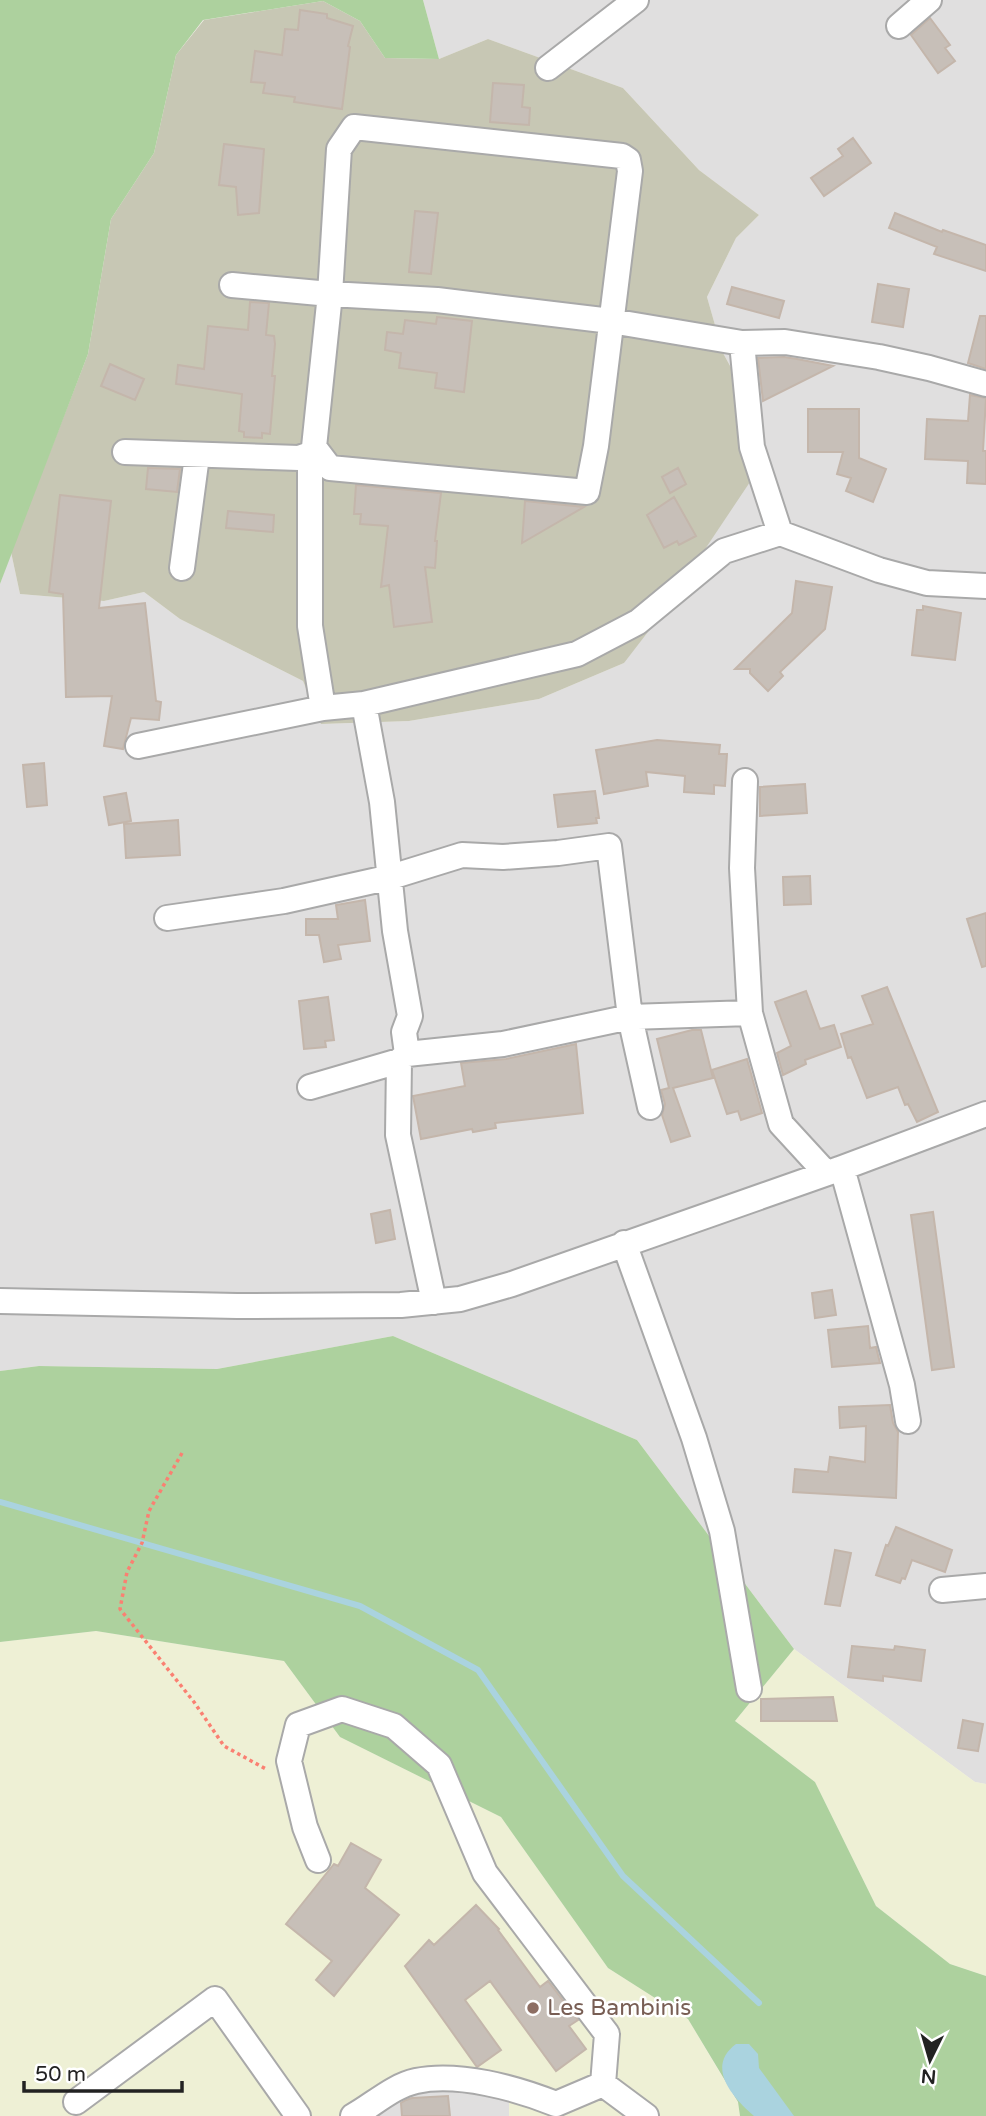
<svg xmlns="http://www.w3.org/2000/svg" width="986" height="2116" viewBox="0 0 986 2116" font-family="'Varela Round',sans-serif">
	<style>
		.residential { fill: #e0dfdf }
		.construction { fill: #c7c7b4 }
		.farmland { fill: #eef0d5 }
		.forest { fill: #add19e }
		.water { fill: #aad3df }
		.lines { fill: none; stroke-linecap: round; stroke-linejoin: round }
		.stream { stroke: #aad3df; stroke-width: 6 }
		.building { fill: #c7bfb8; stroke: #c4b6ab; stroke-width: 2 }
		.street-casing { stroke: #a9a9a9; stroke-width: 28 }
		.path { stroke: #fa8072; stroke-width: 3.5; stroke-dasharray: 3.5 3.5; stroke-linecap: butt }
		.street { stroke: #fff; stroke-width: 24 }
		.education-dot { fill: #8d6e63; stroke: #fff; stroke-width: 2.5 }
		.labels { text-anchor: middle; dominant-baseline: central; stroke-width: 5; stroke-linejoin: round; paint-order: stroke }
		.education-label { font-size: 23px; fill: #785e54; stroke: #fff; text-anchor: start }
	</style>
	<rect width="100%" height="100%" fill="#f2efe9"/>
	<path class="residential" d="M423 0H986V1784L975 1782 794 1649 637 1440 393 1336 217 1369 39 1366 0 1371V584L11 552 20 594 104 601 144 592 180 619 303 681 322 724 409 721 539 699 624 663 757 415 723 353 707 297 736 238 759 215 699 170 623 88 488 39 439 59Z
		M389 2085 509 2092V2116H373Z"/>
	<path class="construction" d="M323 1 360 21 385 58 439 59 488 39 623 88 699 170 759 215 736 238 707 297 723 353 757 415 756 473 661 615 624 663 539 699 409 721 321 724 303 681 180 619 144 592 104 601 20 594 11 552 88 354 111 219 154 153 176 55 204 20Z"/>
	<path class="farmland" d="M96 1631 284 1661 340 1737 501 1817 608 1968 688 2019 738 2103 740 2116H509V2092L435 2079 373 2116H0V1642Z
		M794 1649 975 1782 986 1784V1976L950 1964 876 1906 815 1782 735 1721Z"/>
	<path class="forest" d="M0 0H423L439 59 385 58 360 21 323 1 203 20 176 55 154 153 111 219 88 354 0 584Z
		M393 1336 637 1440 794 1649 735 1721 815 1782 876 1906 950 1964 986 1976V2116H740L738 2102 688 2019 608 1968 501 1817 340 1737 284 1661 96 1631 0 1642V1371L39 1366 217 1369Z"/>
	<path class="water" d="M736 2044H749L758 2054 759 2068 794 2116H754C733 2098 705 2067 736 2044Z"/>
	<g class="lines">
		<path class="stream" d="M0 1502 360 1606 478 1670 623 1876 759 2003"/>
	</g>
	<path class="building" d="M300 10 327 14V18L353 26 348 46 350 47 342 109 294 102 295 97 263 93 265 83 251 82 255 51 282 55 285 29 298 30Z
		M930 18 950 45 945 48 955 61 938 73 911 35Z
		M493 83 524 85 522 107 530 108 529 125 490 122Z
		M853 138 871 163 824 196 811 178 843 156 838 149Z
		M224 144 264 149 259 213 238 215 236 187 219 185Z
		M415 211 438 213 431 274 409 272Z
		M895 213 942 232 943 230 986 245V271L934 254 937 247 889 228Z
		M878 284 909 289 903 327 872 322Z
		M732 287 784 301 779 318 727 304Z
		M250 302 269 303 266 335 274 336 275 344 272 376H275L270 434 262 433V438L244 437V432L239 431 242 394 176 384 178 365 204 369 208 326 248 330Z
		M980 316H986V369L968 363Z
		M437 317 472 321 464 392 435 388 437 373 399 368 401 353 385 350 387 332 403 334 405 320 436 324Z
		M784 357 797 359 833 366 763 401 758 358Z
		M110 364 144 379 135 400 101 386Z
		M970 395 986 398 983 451H986V484L967 483 968 461 925 459 927 419 968 421Z
		M808 409H859V458L886 469 873 502 846 491 851 478 837 474 843 452H808Z
		M148 468 180 469 177 492 146 489Z
		M678 468 686 484 670 493 662 477Z
		M356 485 441 493 435 541H437L435 568 425 567 432 622 394 627 389 585 381 587 388 526 360 524 361 514H354Z
		M60 495 111 501 99 608 145 603 156 701 161 702 159 720 131 718 123 749 104 746 112 696 66 697 63 594 49 592Z
		M674 497 696 536 679 545 677 541 664 548 647 515Z
		M525 501 584 507 522 543Z
		M228 511 274 515 273 532 226 528Z
		M796 581 832 587 825 629 780 672 783 676 768 691 750 673V669H735L792 613Z
		M923 606 961 613 955 660 912 655 917 610H923Z
		M657 740 720 745 719 754H727L725 786 714 785V794L684 792 685 776 646 772 648 786 604 794 596 750Z
		M44 763 47 805 27 807 23 765Z
		M805 784 807 813 760 816V787Z
		M595 791 599 818H596L597 823 558 827 554 795Z
		M126 793 131 821 109 825 104 797Z
		M178 820 180 855 126 858 124 824Z
		M810 876 811 904 784 905 783 877Z
		M365 900 370 941 338 945 341 959 324 962 319 935H306V919H338L336 905Z
		M986 913V966L982 967 967 919Z
		M887 987 938 1112 917 1122 908 1104 905 1105 898 1087 867 1098 851 1057 848 1058 841 1034 873 1024 862 996Z
		M806 991 820 1029 834 1025 841 1047 805 1060 806 1064 783 1075 777 1053 791 1046 775 1002Z
		M328 997 334 1040 325 1041 326 1047 304 1049 299 1001Z
		M692 1030H701L713 1078 673 1088 690 1136 671 1142 662 1115 665 1104 661 1090 669 1088 657 1039Z
		M576 1044 583 1113 495 1123 496 1128 473 1132 472 1129 421 1139 413 1096 465 1086 461 1063 506 1059Z
		M747 1059 762 1113 741 1120 738 1111 727 1114 712 1070Z
		M390 1210 395 1239 376 1243 371 1214Z
		M933 1212 954 1367 932 1370 911 1215Z
		M832 1290 836 1315 815 1318 812 1293Z
		M868 1326 870 1348 876 1347 880 1363 832 1367 828 1330Z
		M890 1405 893 1423 898 1432 896 1498 793 1492 795 1469 828 1472 830 1457 865 1462 866 1426 840 1428 839 1407Z
		M896 1527 952 1550 945 1572 912 1560 905 1579 902 1578 900 1583 876 1575 886 1545 888 1546Z
		M835 1550 851 1553 840 1606 825 1604Z
		M852 1646 894 1650 895 1646 925 1650 921 1681 883 1676V1681L848 1677Z
		M833 1697 837 1721H761V1699Z
		M963 1720 983 1724 978 1751 958 1748Z
		M351 1843 381 1860 365 1888 399 1915 334 1996 316 1980 332 1961 286 1924 334 1864 338 1866Z
		M476 1905 499 1929 498 1930 540 1987 548 1981 578 2020 569 2026 586 2049 556 2071 490 1981 465 2000 501 2050 477 2067 405 1966 429 1940 434 1945Z
		M448 2096 450 2116H402L401 2103 406 2100 412 2098Z"/>
	<g class="lines">
		<g class="street-casing">
			<path id="street" d="M899 26 929 0
				M548 68 636 0
				M232 285 330 294 437 300 611 321 742 343 785 342 879 357 929 368 986 384
				M742 343 752 447 780 533
				M125 452 299 458 310 454 314 447 330 294 339 149 354 127 622 156 628 160 630 171 596 446 587 492 330 468 314 447
				M310 454V626L323 708
				M182 568 197 456
				M138 746 323 708 364 704 577 654 638 622 724 551 780 533 879 570 927 583 986 586
				M745 781 742 868 750 1013 781 1124 826 1173
				M167 918 284 901 391 877 462 855 503 857 558 853 609 846 630 1017 650 1107
				M407 1054 503 1044 630 1017 750 1013
				M399 1061 398 1135 434 1302
				M310 1087 399 1061 407 1054 404 1032 410 1016 395 931 382 802 364 704
				M842 1168 902 1385 908 1421
				M624 1243 694 1438 722 1531 749 1689
				M0 1301 237 1306 401 1305 460 1299 512 1284 842 1168 986 1114
				M942 1590 986 1586
				M318 1860 305 1827 289 1761 298 1725 342 1709 394 1726 439 1765 485 1873 607 2034 603 2084 556 2104C516 2088 458 2072 416 2081 393 2086 373 2105 353 2116
				M603 2084 646 2116
				M76 2102 215 1999 298 2116"/>
		</g>
		<path class="path" d="M182 1453 149 1511 142 1543 127 1572 120 1609 194 1702 224 1746 266 1769"/>
		<use href="#street" class="street"/>
	</g>
	<circle class="education-dot" cx="533" cy="2008" r="7"/>
	<g class="labels">
		<g class="education-label">
			<text x="547" y="2008">Les Bambinis</text>
		</g>
	</g>
	<g transform="translate(930 2060) rotate(185)" stroke="#ffffff" stroke-width="5" paint-order="stroke">
	<path d="M0-5L12 26L0 18L-12 26Z" fill="#222222"/>
	<text y="-10" font-size="19" font-weight="bold" text-anchor="middle" fill="#222222">N</text>
	</g>
	<path d="M24 2081v10h158v-10" fill="none" stroke="#222222" stroke-width="3.5"/>
	<text x="35" y="2081" font-size="21" fill="#222222" stroke="#ffffff" stroke-width="5" paint-order="stroke">50 m</text>
</svg>
